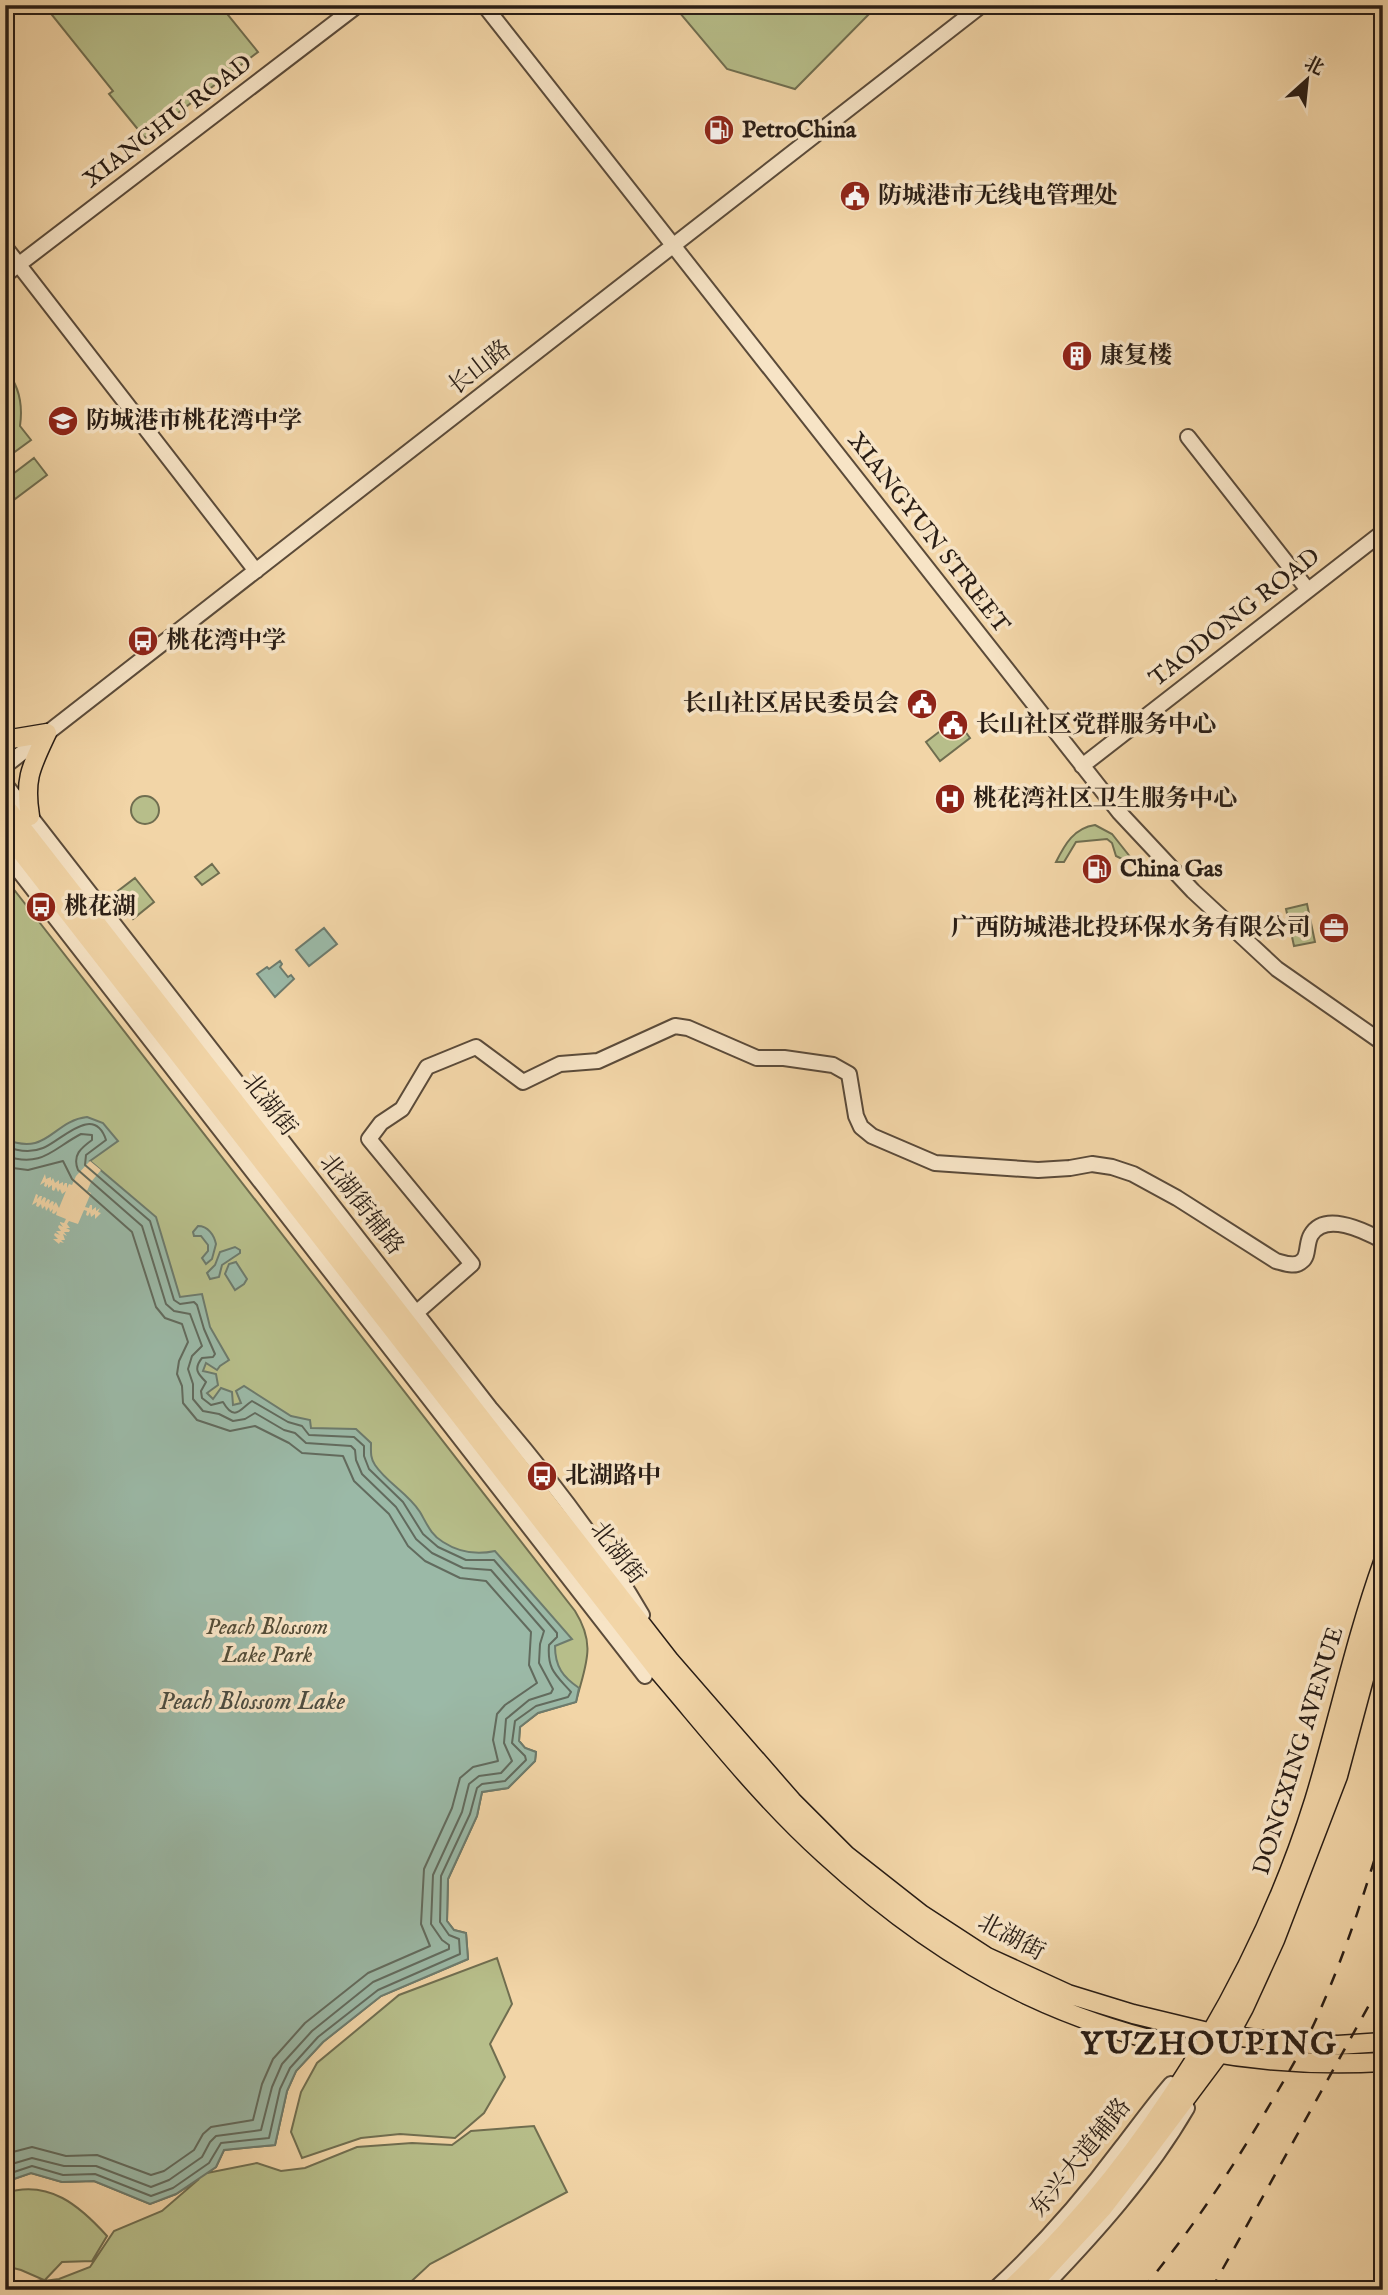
<svg xmlns="http://www.w3.org/2000/svg" width="1388" height="2295" viewBox="0 0 1388 2295" font-family="'IM FELL English','Noto Serif SC',serif">
	<style>
		.green { fill: #b7be8a; stroke: #706e50; stroke-width: 2 }
		.water { fill: #9bb9a7; stroke: #6d7b6d; stroke-width: 2 }
		.pier { fill: #f2d5a7 }
		.lines { fill: none; stroke-linecap: round; stroke-linejoin: round }
		.shore { stroke: #626b5e; stroke-width: 2 }
		.minor-casing { stroke: #5b4b3a; stroke-width: 18 }
		.major-casing { stroke: #291d15; stroke-width: 21 }
		.minor { stroke: #f7e4c6; stroke-width: 14 }
		.major { stroke: #f2d5a7; stroke-width: 18 }
		.rail { stroke: #291d15; stroke-width: 2.5; stroke-dasharray: 12 12; stroke-linecap: butt }
		.labels { text-anchor: middle; dominant-baseline: central; stroke-width: 7; stroke-linejoin: round; paint-order: stroke }
		.street-label { font-size: 24px; fill: #291d15; stroke: #f7e4c6 }
		.poi-label { font-size: 24px; font-weight: bold; fill: #291d15; stroke: #f7e4c6; text-anchor: start }
		.park-label { font-size: 24px; font-style: italic; fill: #544d38; stroke: #f7e4c6 }
		.water-label { font-size: 26px; font-style: italic; fill: #4b4c41; stroke: #f7e4c6 }
		.district-label { font-size: 32px; font-weight: bold; letter-spacing: 2px; fill: #291d15; stroke: #f7e4c6 }
	</style>
	<rect width="100%" height="100%" fill="#f2d5a7"/>
	<filter id="stains"><feTurbulence type="fractalNoise" baseFrequency=".00286" numOctaves="4"/><feColorMatrix values="0 0 0 0 .2 0 0 0 0 .09 0 0 0 0 .02 0 0 0 .5 -.17"/></filter>
	<radialGradient id="worn" r=".72"><stop offset=".6" stop-color="#630" stop-opacity="0"/><stop offset="1" stop-color="#630" stop-opacity=".3"/></radialGradient>
	<path class="green" d="M44 5H220L258 52 145 138 109 94 113 91Z
		M679 5H878L795 89 727 69 679 12Z
		M5 369C20 386 23 405 20 426L31 440 5 459V431L9 412 5 393Z
		M34 458 47 475 15 499 5 486V480Z
		M956 719 970 738 940 761 926 742Z
		M131 810a14 14 0 1 1 28 0a14 14 0 1 1-28 0Z
		M1095 825 1112 834 1135 863H1130L1116 856 1112 843 1107 839 1076 842 1064 862H1056C1065 844 1074 828 1095 825Z
		M212 864 219 873 202 885 195 877Z
		M5 878 575 1611C597 1646 585 1665 576 1702L538 1713 520 1727 519 1741 525 1748 536 1752 535 1761 508 1788 482 1792 477 1816 448 1879 447 1921 454 1930 466 1933 468 1959 381 1996 323 2042 296 2071 287 2091 275 2145 224 2150 216 2167 207 2173 257 2163 281 2171 305 2168 357 2147 412 2143 452 2145 471 2131 534 2126 567 2192 430 2264 402 2290H5L13 2284 44 2280 21 2270 5 2266V2193C49 2179 80 2206 107 2236L92 2261 62 2262 44 2281 59 2279 90 2267 114 2231 162 2211 199 2179 176 2194 150 2204 94 2181 62 2182 31 2173 5 2182Z
		M135 878 154 902 133 919 114 894Z
		M1307 904 1315 942 1294 946 1286 909Z
		M497 1958 512 2004 490 2044 505 2077 484 2113 455 2138 400 2134 361 2138 302 2158 291 2132 301 2092 317 2063 399 1995Z"/>
	<path class="water" d="M324 928 337 944 309 966 296 950Z
		M280 961 282 964 280 967 288 977 291 975 294 979 275 997 257 974 267 967 269 969Z
		M87 1117 103 1123 118 1141 90 1161 156 1217 180 1297 202 1294 210 1327 229 1360 220 1366 217 1370 206 1363 203 1371 216 1374 218 1385 207 1393 213 1399 221 1388 232 1392 233 1405 241 1403 236 1391 244 1386 291 1416 310 1420 311 1428 356 1429 371 1443C371 1451 370 1458 375 1465 387 1483 408 1493 420 1512 427 1524 431 1535 443 1542 460 1553 477 1555 495 1551L572 1639 555 1646C555 1667 563 1677 579 1688L576 1702 538 1713 520 1727 519 1741 525 1748 536 1752 535 1761 508 1788 482 1792 477 1816 448 1879 447 1921 454 1930 466 1933 468 1959 381 1996 323 2042 296 2071 287 2091 275 2145 224 2150 216 2167 176 2194 150 2204 94 2181 62 2182 31 2173 5 2182V1139C48 1157 52 1121 87 1117Z
		M198 1226C208 1226 214 1235 216 1244L212 1259 206 1264 202 1258 208 1251V1245L201 1236H194L193 1232Z
		M235 1247 240 1250V1253L222 1265 219 1277 210 1279 207 1273 215 1265 220 1252Z
		M236 1262 247 1279 244 1284 235 1290 225 1274 229 1264Z"/>
	<path class="pier" d="M90 1161 101 1170 91 1182 87 1191 91 1193 85 1207 89 1208 90 1205H92V1210L96 1207V1211L100 1208 98 1212 101 1213 95 1219V1214L91 1217 90 1212 88 1216 86 1215 87 1211 84 1210 78 1224 69 1221 67 1224 70 1228H66L70 1230 69 1232H64L67 1236 63 1234 65 1240H61L64 1243 60 1242 59 1244 53 1239H58L54 1235 55 1233 60 1235 56 1231H61L58 1227 59 1225 63 1227 60 1223V1222L64 1223 66 1219 56 1215 57 1211 54 1214 52 1213 53 1209 50 1212 49 1207 46 1211 45 1206 42 1209 41 1204 38 1207 36 1206 37 1202 32 1205 36 1194 38 1195 37 1199 40 1196H42L41 1201 44 1197 46 1198 45 1203 48 1199 50 1200 49 1204 52 1201 54 1202 53 1206 56 1202 59 1208 66 1191 62 1194 60 1189 58 1192 56 1187 54 1191 52 1190V1185L48 1188V1184L46 1187 44 1186 45 1182 40 1185 45 1174 46 1179 51 1177V1181L53 1178 55 1183 59 1180V1184L63 1182V1186L65 1183H67V1188L69 1184 72 1185 76 1176Z"/>
	<g class="lines">
		<path class="shore" d="M5 1146C17 1151 31 1153 43 1148 61 1141 94 1103 106 1140L86 1155 85 1165 150 1221 174 1300 180 1304 194 1302 197 1305 204 1329 215 1354 213 1357 202 1358C193 1369 198 1374 206 1382L201 1391 202 1398 211 1405 223 1402C235 1423 241 1408 252 1401L288 1422 302 1426 309 1435 354 1437 364 1446V1456L369 1469 403 1502 423 1534 438 1547 466 1560H494L557 1633V1637L549 1645C547 1670 556 1675 571 1692L568 1697 536 1706 515 1721 512 1743 525 1756 526 1760 505 1781 482 1784 477 1788 470 1814 441 1876 440 1922 449 1935 459 1939 460 1954 378 1990 318 2037 290 2068 280 2089 269 2138 221 2143 209 2163 173 2188 151 2196 95 2174 63 2175 32 2166 5 2175
			M5 1156C43 1168 52 1149 81 1134L92 1135V1140C81 1148 72 1155 78 1170L142 1226 166 1304 174 1311 190 1314 202 1346 192 1356 188 1369 193 1384V1399L203 1411 219 1414 233 1421 245 1419 255 1413 284 1430 295 1433 306 1443 351 1446 355 1450 356 1460 362 1474 396 1507 416 1539 432 1553 463 1568 491 1570 544 1631 540 1644 539 1663 553 1689 551 1693 529 1700 506 1719 504 1743 512 1761 501 1773 479 1776 469 1784 462 1812 433 1875 431 1924 442 1940 449 1945V1949L373 1982 312 2031 282 2064 272 2087 261 2130 216 2136 210 2142 202 2157 169 2180 151 2187 96 2166H64L32 2158 5 2166
			M5 1167 28 1170 63 1161 72 1179 132 1232 156 1307 165 1318 182 1324 188 1342 179 1361 177 1374 182 1386 183 1403 197 1420 230 1431 255 1426 289 1443 302 1453 343 1456 354 1481 389 1514 408 1546 425 1561 460 1578 486 1581 531 1632 529 1665 537 1683 505 1705 497 1714 493 1740 498 1761 473 1767 460 1778 452 1808 424 1869 421 1924 430 1946 368 1973 305 2023 273 2059 262 2084 253 2120 211 2127 203 2134 194 2150 164 2171 151 2175 97 2155 66 2156 32 2147 5 2154"/>
		<g class="minor-casing">
			<path id="minor" d="M484 5 1119 812 1193 891 1277 969 1383 1043
				M5 247 256 571
				M5 275 358 5
				M1188 437 1308 590
				M5 766 982 5
				M1082 766 1383 532
				M5 784 490 1408C546 1473 599 1541 642 1615
				M5 853 645 1676
				M416 1313 472 1264 369 1139 381 1123 402 1109 427 1067 476 1047 523 1082 560 1064 598 1061 675 1026 688 1028 757 1058H784L833 1065 849 1074 856 1116 861 1127 872 1136 935 1163 1038 1170 1070 1168 1092 1164 1112 1167 1133 1174 1177 1198 1276 1261C1284 1263 1295 1268 1302 1261 1309 1256 1306 1243 1311 1235 1325 1211 1365 1231 1383 1241
				M994 2290C1041 2247 1083 2199 1121 2148 1138 2126 1153 2105 1171 2084
				M1041 2290C1095 2234 1148 2175 1187 2108"/>
		</g>
		<g class="major-casing">
			<path id="major" d="M5 740 47 733
				M5 806 670 1661 792 1801 846 1855 921 1914 987 1957 1068 1994 1133 2014 1212 2033 1285 2043 1338 2045 1383 2042
				M30 816C24 779 31 767 47 733
				M5 831 660 1673C713 1735 763 1799 824 1854 884 1909 953 1960 1027 1995 1137 2047 1262 2069 1383 2062
				M1009 2290C1146 2162 1258 1980 1314 1801 1338 1722 1355 1640 1383 1562
				M1027 2290 1102 2209 1139 2161 1219 2054 1244 2008 1275 1940 1338 1776 1383 1608"/>
		</g>
		<use href="#minor" class="minor"/>
		<use href="#major" class="major"/>
		<path class="rail" d="M1142 2290C1189 2233 1229 2174 1266 2111 1286 2077 1306 2044 1321 2008 1346 1951 1365 1891 1383 1832
			M1211 2290 1383 1980"/>
	</g>
	<defs>
		<g id="fuel-disc" transform="scale(1.575)"><circle r="9.5" fill="#8f2418" stroke="#f7e4c6"/><path d="M-5.5-6h7V0h2V4h1.3V-2.5L3-4.5l.8-.8L6-3V5H2.5V1h-1V6h-7ZM-4.2-4.7v3.2H.2V-4.7Z" fill="#fff"/></g>
		<g id="civic-disc" transform="scale(1.575)"><circle r="9.5" fill="#8f2418" stroke="#f7e4c6"/><path d="M-.6-6.5H3V-4.5H.6V-3L4-1V1h2V6H-6V1h2V-1L-.6-3ZM-1.2 2.5V6h2.4V2.5Z" fill="#fff"/></g>
		<g id="building-disc" transform="scale(1.575)"><circle r="9.5" fill="#8f2418" stroke="#f7e4c6"/><path d="M-4-6H4V6H1V3H-1V6H-4ZM-2.5-4.3h1.7v1.8h-1.7ZM.8-4.3h1.7v1.8H.8ZM-2.5-1h1.7V.8h-1.7ZM.8-1h1.7V.8H.8Z" fill="#fff"/></g>
		<g id="school-disc" transform="scale(1.575)"><circle r="9.5" fill="#8f2418" stroke="#f7e4c6"/><path d="M0-5L7-2L0 1L-7-2ZM-4 1L0 2.5L4 1V4Q0 6-4 4Z" fill="#fff"/></g>
		<g id="bus-disc" transform="scale(1.575)"><circle r="9.5" fill="#8f2418" stroke="#f7e4c6"/><path d="M-5-6H5V4H4V6H2V4H-2V6H-4V4H-5ZM-3.5-4V0h7V-4ZM-3.5 1.2v1.5H-2V1.2ZM2 1.2v1.5H3.5V1.2Z" fill="#fff"/></g>
		<g id="hospital-disc" transform="scale(1.575)"><circle r="9.5" fill="#8f2418" stroke="#f7e4c6"/><path d="M-5-5h3v3.5h4V-5h3V5h-3V1.5h-4V5h-3Z" fill="#fff"/></g>
		<g id="office-disc" transform="scale(1.575)"><circle r="9.5" fill="#8f2418" stroke="#f7e4c6"/><path d="M-6-3h4V-5.5h4V-3h4V5H-6ZM-1-4.5V-3h2v-1.5ZM-6 0V1H6V0Z" fill="#fff"/></g>
	</defs>
	<g fill-rule="evenodd">
		<use href="#fuel-disc" x="719" y="130"/>
		<use href="#civic-disc" x="855" y="196"/>
		<use href="#building-disc" x="1077" y="356"/>
		<use href="#school-disc" x="63" y="421"/>
		<use href="#bus-disc" x="143" y="641"/>
		<use href="#civic-disc" x="922" y="704"/>
		<use href="#civic-disc" x="953" y="725"/>
		<use href="#hospital-disc" x="950" y="799"/>
		<use href="#fuel-disc" x="1097" y="869"/>
		<use href="#bus-disc" x="41" y="907"/>
		<use href="#office-disc" x="1334" y="928"/>
		<use href="#bus-disc" x="542" y="1476"/>
	</g>
	<g class="labels">
		<g class="street-label">
			<text transform="translate(168 122) rotate(-37)">XIANGHU ROAD</text>
			<text transform="translate(480 368) rotate(-38)">长山路</text>
			<text transform="translate(928 533) rotate(52)">XIANGYUN STREET</text>
			<text transform="translate(1235 618) rotate(-38)">TAODONG ROAD</text>
			<text transform="translate(269 1105) rotate(52)">北湖街</text>
			<text transform="translate(361 1205) rotate(52)">北湖街辅路</text>
			<text transform="translate(617 1553) rotate(52)">北湖街</text>
			<text transform="translate(1299 1751) rotate(-73)">DONGXING AVENUE</text>
			<text transform="translate(1011 1938) rotate(28)">北湖街</text>
			<text transform="translate(1081 2158) rotate(-51)">东兴大道辅路</text>
		</g>
		<g class="poi-label">
			<text x="742" y="130">PetroChina</text>
			<text x="878" y="196">防城港市无线电管理处</text>
			<text x="1100" y="356">康复楼</text>
			<text x="86" y="421">防城港市桃花湾中学</text>
			<text x="166" y="641">桃花湾中学</text>
			<text x="899" y="704" text-anchor="end">长山社区居民委员会</text>
			<text x="976" y="725">长山社区党群服务中心</text>
			<text x="973" y="799">桃花湾社区卫生服务中心</text>
			<text x="1120" y="869">China Gas</text>
			<text x="64" y="907">桃花湖</text>
			<text x="1311" y="928" text-anchor="end">广西防城港北投环保水务有限公司</text>
			<text x="565" y="1476">北湖路中</text>
		</g>
		<g class="park-label">
			<text x="267" y="1627">Peach Blossom<tspan x="267" dy="28">Lake Park</tspan></text>
		</g>
		<g class="water-label">
			<text x="252" y="1701">Peach Blossom Lake</text>
		</g>
		<g class="district-label">
			<text x="1209" y="2045">YUZHOUPING</text>
		</g>
	</g>
	<rect width="1388" height="2295" fill="none" stroke="#f2d5a7" stroke-width="28"/>
	<rect x="7" y="7" width="1374" height="2281" fill="none" stroke="#291d15" stroke-width="3.5"/>
	<rect x="14" y="14" width="1360" height="2267" fill="none" stroke="#291d15" stroke-width="2"/>
	<g transform="translate(1307 80) rotate(27)" stroke="#f7e4c6" stroke-width="5" paint-order="stroke">
	<path d="M0-5L12 26L0 18L-12 26Z" fill="#291d15"/>
	<text y="-10" font-size="19" font-weight="bold" text-anchor="middle" fill="#291d15">北</text>
	</g>
	<rect width="100%" height="100%" filter="url(#stains)"/>
	<rect width="100%" height="100%" fill="url(#worn)"/>
</svg>
